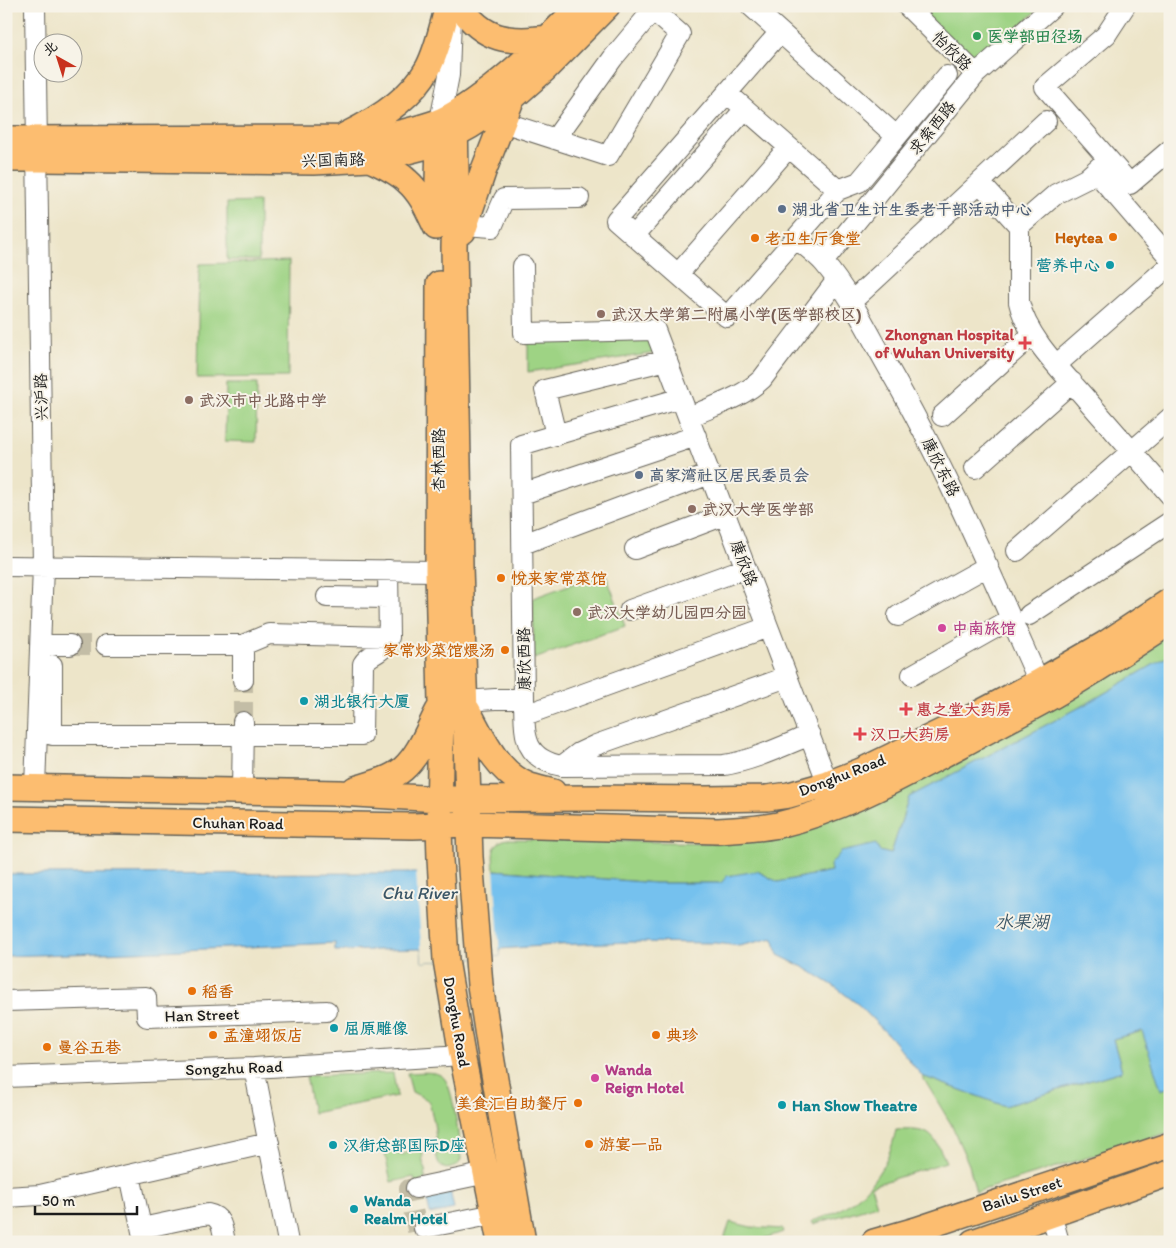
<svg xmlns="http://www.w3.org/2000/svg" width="1176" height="1248" viewBox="0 0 1176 1248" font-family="Itim,'LXGW WenKai TC',sans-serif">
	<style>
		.green { fill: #9ed384; stroke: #5d7850 }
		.water { fill: #74c1ee; stroke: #486e85 }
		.pier { fill: #ede5c9 }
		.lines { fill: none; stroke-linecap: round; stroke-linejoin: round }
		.minor-tunnel { stroke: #c3bda6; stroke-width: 20; stroke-dasharray: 20 10; stroke-linecap: butt }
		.minor-casing { stroke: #656259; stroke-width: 22 }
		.major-casing { stroke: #656259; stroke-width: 28 }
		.minor { stroke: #fff; stroke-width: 20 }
		.major { stroke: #fcbd6f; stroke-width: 25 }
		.leisure-dot { fill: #2e9e5b; stroke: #f7f3e8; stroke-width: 2 }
		.service-dot { fill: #5c6f8a; stroke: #f7f3e8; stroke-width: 2 }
		.food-dot { fill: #e8710a; stroke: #f7f3e8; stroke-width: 2 }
		.culture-dot { fill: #0f9aa8; stroke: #f7f3e8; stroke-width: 2 }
		.education-dot { fill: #8d6e63; stroke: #f7f3e8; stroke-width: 2 }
		.health-dot { fill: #e0444e; stroke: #f7f3e8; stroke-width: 2 }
		.hotel-dot { fill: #d1479c; stroke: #f7f3e8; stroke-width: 2 }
		.labels { text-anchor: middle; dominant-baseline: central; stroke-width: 4; stroke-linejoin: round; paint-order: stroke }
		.leisure-label { font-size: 16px; font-weight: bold; fill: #27864d; stroke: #f7f3e8; text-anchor: start }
		.street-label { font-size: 16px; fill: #1c1c1c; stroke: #f7f3e8 }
		.service-label { font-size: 16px; font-weight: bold; fill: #4e5e75; stroke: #f7f3e8; text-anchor: start }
		.food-label { font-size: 16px; font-weight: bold; fill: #c56008; stroke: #f7f3e8; text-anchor: start }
		.culture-label { font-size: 16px; font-weight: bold; fill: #0d838f; stroke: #f7f3e8; text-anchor: start }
		.education-label { font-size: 16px; font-weight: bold; fill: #785e54; stroke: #f7f3e8; text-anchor: start }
		.health-label { font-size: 16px; font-weight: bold; fill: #be3a42; stroke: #f7f3e8; text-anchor: start }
		.hotel-label { font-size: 16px; font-weight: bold; fill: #b23c85; stroke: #f7f3e8; text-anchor: start }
		.water-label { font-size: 18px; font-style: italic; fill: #3b5666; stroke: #f7f3e8 }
	</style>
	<rect width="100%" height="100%" fill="#f7f3e8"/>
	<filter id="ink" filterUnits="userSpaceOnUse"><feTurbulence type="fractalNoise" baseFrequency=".02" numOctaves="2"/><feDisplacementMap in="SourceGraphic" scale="10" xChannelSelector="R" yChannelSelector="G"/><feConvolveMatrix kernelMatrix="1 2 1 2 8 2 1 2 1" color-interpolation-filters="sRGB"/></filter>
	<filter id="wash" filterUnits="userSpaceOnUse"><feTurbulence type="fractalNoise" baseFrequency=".0096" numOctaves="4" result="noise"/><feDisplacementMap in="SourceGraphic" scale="20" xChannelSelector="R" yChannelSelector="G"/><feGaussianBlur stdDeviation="1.12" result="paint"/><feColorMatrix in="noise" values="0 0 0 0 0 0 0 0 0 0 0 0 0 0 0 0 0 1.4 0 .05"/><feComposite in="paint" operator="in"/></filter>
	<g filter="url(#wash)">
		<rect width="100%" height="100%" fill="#ede5c9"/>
		<path class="green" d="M915 6H1042L976 65Z
			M259 202V260H227V203Z
			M289 261 288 377 197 378 199 264Z
			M649 336 655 353 528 372V341Z
			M226 384H257L256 442 225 441Z
			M605 572 625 626 534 659 533 598Z
			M1170 630V655L1086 704 909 797 891 854 879 851 831 871 778 882 757 871 721 883H655L494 870C493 856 490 842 508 839L718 843 739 841Z
			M1143 1031 1161 1089 1170 1087V1132L976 1192 969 1165 951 1124 922 1076 1005 1106 1122 1071 1113 1039Z
			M393 1073 397 1096 313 1113 306 1076Z
			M407 1073C417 1073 433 1070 442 1076 454 1084 459 1143 461 1159 460 1163 458 1165 454 1167 431 1177 437 1140 435 1130 434 1120 431 1111 429 1102L426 1099 412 1092Z
			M896 1130C930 1129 932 1131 946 1162L871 1186 877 1205 813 1224 812 1221C818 1219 825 1217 831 1214 865 1199 889 1166 896 1130Z
			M415 1145C427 1148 421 1154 423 1162 424 1165 425 1167 426 1170L424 1175 426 1178 415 1183 414 1177 391 1182 385 1154 391 1150C404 1159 406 1153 415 1145Z
			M730 1222 751 1227 782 1229 783 1232 754 1242H723Z"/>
		<path class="water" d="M1170 655V1087L1161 1090 1142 1031 1113 1039 1122 1071 1005 1106 922 1076 891 1038 859 1005 834 986 805 968 778 955 773 938 739 946 716 943 631 942 555 945 500 949V956L422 962 421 949 335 951V943L162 951 6 956V874L417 873 494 870 655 883H721L727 876 757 871 778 882 831 871 830 865 841 852 876 844 879 851 891 854 909 797 1086 704Z
			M450 1190 454 1209 430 1214 426 1195Z"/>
		<path class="pier" d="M494 868 500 956 422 962 416 871Z"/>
	</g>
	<g filter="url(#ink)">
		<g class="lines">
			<path class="minor-tunnel" d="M70 645H106
				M243 722V680
				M416 1188 409 1189 419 1240"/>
			<g class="minor-casing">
				<path id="minor" d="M751 6 896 136
					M907 6 976 74
					M1125 6 1106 35 1045 87 1130 184 1170 150
					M727 93 838 190 727 317 616 220Z
					M727 93 780 32
					M490 118 608 156 680 34 648 6
					M440 121 449 75 451 18
					M555 139 613 58 653 10
					M1095 171 1170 258
					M980 183 1019 226V302C1027 338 1063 372 1086 399 1114 431 1142 463 1170 495
					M838 190 859 182 947 76
					M465 225 492 227 504 199 579 198
					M1019 226 1056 194 1086 179 1105 162
					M634 236 745 109
					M796 238C805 246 816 254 824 263 850 294 868 332 888 367 946 468 992 576 1039 682
					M823 262 976 74 1053 6
					M523 266 524 333 655 330 828 784
					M678 274 789 147
					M851 302 1046 121
					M1056 365 1170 265
					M681 398 521 445 524 699C525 733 521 758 562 766L724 765C752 761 783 746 810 735
					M942 416 1033 334
					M689 417C713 406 742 398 762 379L837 280
					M556 435 545 390 667 360
					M975 468 1072 382
					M522 494 696 436
					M523 544 710 474
					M635 549 725 515
					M1017 551 1170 418
					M6 566 438 571
					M327 597 388 598
					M630 610 746 568
					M1029 615 1170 522
					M898 616 988 566
					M40 645H70
					M106 645H243V680
					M243 645 269 634 389 637 388 570
					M52 665V735H362L363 664C370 652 384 655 389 637
					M912 675 1011 619
					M465 701 495 699H524
					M525 715 768 627
					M562 766 579 753 596 745 787 677
					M35 787 43 566 35 6
					M242 791 243 722
					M6 1001 146 997 147 1017 327 1011
					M254 1068 288 1242
					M6 1077 254 1068 462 1055
					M130 1175 144 1241
					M416 1188 487 1173
					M6 1197 40 1195 269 1143
					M142 1228 208 1214C223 1217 222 1229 225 1242
					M424 1228 495 1214
					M1055 1228 1059 1242"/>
			</g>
			<g class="major-casing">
				<path id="major" d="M460 6C484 41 509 43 549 38
					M455 114 456 176 454 247 460 567 470 857 480 985 492 1062 523 1242
					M346 135C377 120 411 99 428 68 438 49 442 27 448 6
					M6 139 340 138C354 137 368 137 382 136 401 134 420 128 438 122 454 116 467 106 481 96 517 70 548 38 580 6
					M6 159H38L314 162 370 159 400 153 439 143 470 126 496 109 512 98 545 69 607 6
					M370 159C382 165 397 171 407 181 421 193 428 210 436 227
					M439 219 438 181 439 139
					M463 231 483 172 512 98
					M439 284 438 571 441 704 439 825 440 859 446 960 462 1055 500 1242
					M468 711C482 738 499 775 530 786 537 788 545 790 553 792
					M6 787 340 793 439 799 595 798 707 799 767 798 789 795 828 784 861 771 892 756 978 714 1039 682 1105 644 1170 601
					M355 789C371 784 390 780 403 769 420 754 428 730 438 711
					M6 819 413 826 469 824 718 831C738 830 758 829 778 825 843 810 902 776 961 745 992 728 1024 712 1054 695 1094 672 1132 647 1170 622
					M874 1242 916 1230 1170 1145
					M973 1242 1170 1173"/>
			</g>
			<use href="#minor" class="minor"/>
			<use href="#major" class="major"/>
		</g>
	</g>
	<circle class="leisure-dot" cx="977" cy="36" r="5"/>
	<g class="service-dot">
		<circle cx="782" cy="209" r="5"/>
		<circle cx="639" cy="475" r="5"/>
	</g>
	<g class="food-dot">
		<circle cx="1113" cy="237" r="5"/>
		<circle cx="755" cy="238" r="5"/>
		<circle cx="501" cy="578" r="5"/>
		<circle cx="505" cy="650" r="5"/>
		<circle cx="192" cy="991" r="5"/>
		<circle cx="213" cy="1035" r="5"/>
		<circle cx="656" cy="1035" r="5"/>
		<circle cx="47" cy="1047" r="5"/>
		<circle cx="578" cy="1103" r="5"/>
		<circle cx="589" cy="1144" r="5"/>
	</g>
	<g class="culture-dot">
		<circle cx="1110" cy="265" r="5"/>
		<circle cx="304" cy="701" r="5"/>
		<circle cx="334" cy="1028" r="5"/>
		<circle cx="782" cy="1105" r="5"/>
		<circle cx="333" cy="1145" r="5"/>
		<circle cx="354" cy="1209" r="5"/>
	</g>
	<g class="education-dot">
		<circle cx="601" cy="314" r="5"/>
		<circle cx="189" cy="400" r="5"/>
		<circle cx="692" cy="509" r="5"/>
		<circle cx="577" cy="612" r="5"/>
	</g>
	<g class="health-dot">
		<path d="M1022.5 335.5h5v5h5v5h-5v5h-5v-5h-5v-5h5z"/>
		<path d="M903.5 701.5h5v5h5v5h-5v5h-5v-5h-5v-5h5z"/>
		<path d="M857.5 726.5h5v5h5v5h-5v5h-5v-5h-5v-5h5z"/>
	</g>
	<g class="hotel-dot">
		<circle cx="942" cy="628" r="5"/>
		<circle cx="595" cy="1078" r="5"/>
	</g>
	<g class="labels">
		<g class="leisure-label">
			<text x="987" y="36">医学部田径场</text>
		</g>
		<g class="street-label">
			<text transform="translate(952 51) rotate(45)">怡欣路</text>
			<text transform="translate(932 128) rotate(-51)">求索西路</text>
			<text transform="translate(333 160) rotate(-2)">兴国南路</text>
			<text transform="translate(41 397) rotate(-91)">兴沪路</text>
			<text transform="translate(438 460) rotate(-90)">杏林西路</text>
			<text transform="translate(941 467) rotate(63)">康欣东路</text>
			<text transform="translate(744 563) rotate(69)">康欣路</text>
			<text transform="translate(524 659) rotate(-91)">康欣西路</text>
			<text transform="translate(842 775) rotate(-21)">Donghu Road</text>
			<text transform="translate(238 823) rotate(1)">Chuhan Road</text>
			<text transform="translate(202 1015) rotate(-2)">Han Street</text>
			<text transform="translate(457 1022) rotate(80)">Donghu Road</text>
			<text transform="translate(234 1068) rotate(-2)">Songzhu Road</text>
			<text transform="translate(1022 1194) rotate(-18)">Bailu Street</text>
		</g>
		<g class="service-label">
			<text x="792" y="209">湖北省卫生计生委老干部活动中心</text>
			<text x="649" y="475">高家湾社区居民委员会</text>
		</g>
		<g class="food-label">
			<text x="1103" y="237" text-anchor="end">Heytea</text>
			<text x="765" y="238">老卫生厅食堂</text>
			<text x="511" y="578">悦来家常菜馆</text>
			<text x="495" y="650" text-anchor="end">家常炒菜馆煨汤</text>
			<text x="202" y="991">稻香</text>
			<text x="223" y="1035">孟潼翊饭店</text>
			<text x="666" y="1035">典珍</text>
			<text x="57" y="1047">曼谷五巷</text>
			<text x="568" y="1103" text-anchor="end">美食汇自助餐厅</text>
			<text x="599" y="1144">游宴一品</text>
		</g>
		<g class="culture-label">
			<text x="1100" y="265" text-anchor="end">营养中心</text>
			<text x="314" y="701">湖北银行大厦</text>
			<text x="344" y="1028">屈原雕像</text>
			<text x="792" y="1105">Han Show Theatre</text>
			<text x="343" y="1145">汉街总部国际D座</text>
			<text x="364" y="1200">Wanda<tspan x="364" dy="18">Realm Hotel</tspan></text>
		</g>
		<g class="education-label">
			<text x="611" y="314">武汉大学第二附属小学(医学部校区)</text>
			<text x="199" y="400">武汉市中北路中学</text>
			<text x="702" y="509">武汉大学医学部</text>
			<text x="587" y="612">武汉大学幼儿园四分园</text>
		</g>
		<g class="health-label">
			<text x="1014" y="334" text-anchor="end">Zhongnan Hospital<tspan x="1014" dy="18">of Wuhan University</tspan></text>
			<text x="916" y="709">惠之堂大药房</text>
			<text x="870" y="734">汉口大药房</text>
		</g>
		<g class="hotel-label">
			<text x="952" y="628">中南旅馆</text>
			<text x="605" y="1069">Wanda<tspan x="605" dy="18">Reign Hotel</tspan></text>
		</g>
		<g class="water-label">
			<text x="419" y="893">Chu River</text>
			<text x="1022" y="922">水果湖</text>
		</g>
	</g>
	<rect width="1176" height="1248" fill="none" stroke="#f7f3e8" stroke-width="25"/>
	<g transform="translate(58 58) rotate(321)"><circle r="24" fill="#f7f3e8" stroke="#9f9d96"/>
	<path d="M0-4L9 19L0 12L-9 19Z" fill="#c8321e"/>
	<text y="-8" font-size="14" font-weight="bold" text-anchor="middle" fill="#1c1c1c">北</text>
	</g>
	<path d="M35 1206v8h102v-8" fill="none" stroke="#1c1c1c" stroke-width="2.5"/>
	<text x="42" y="1206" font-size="15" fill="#1c1c1c" stroke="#f7f3e8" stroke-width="4" paint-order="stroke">50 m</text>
</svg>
